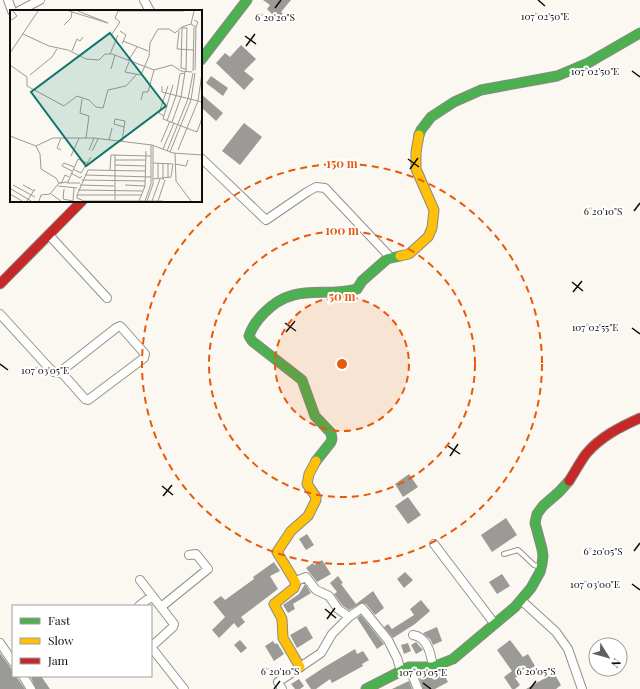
<svg xmlns="http://www.w3.org/2000/svg" width="640" height="689" viewBox="0 0 640 689" font-family="'Playfair Display',serif">
	<style>
		.building { fill: #9c9a96 }
		.lines { fill: none; stroke-linecap: round; stroke-linejoin: round }
		.lane-casing { stroke: #93928f; stroke-width: 6 }
		.street-casing { stroke: #93928f; stroke-width: 10 }
		.fast-casing { stroke: #8a8985; stroke-width: 11 }
		.slow-casing { stroke: #8a8985; stroke-width: 11 }
		.jam-casing { stroke: #8a8985; stroke-width: 11 }
		.lane { stroke: #fefefd; stroke-width: 4 }
		.street { stroke: #fefefd; stroke-width: 8 }
		.fast { stroke: #4caf50; stroke-width: 9 }
		.slow { stroke: #ffc107; stroke-width: 9 }
		.jam { stroke: #c62828; stroke-width: 9 }
		.ticks { fill: none; stroke: #0c0c0c; stroke-width: 1.5 }
		.ring { fill: none; stroke: #e8590c; stroke-width: 2; stroke-dasharray: 7 5 }
		.inset-road { fill: none; stroke: #9b9a95; stroke-width: 1 }
		.view { fill: #0f766e; fill-opacity: 0.15; stroke: #0f766e; stroke-width: 2 }
		.inset-edge { fill: none; stroke: #0c0c0c; stroke-width: 2 }
		.ticks-label { font-size: 10px; text-anchor: middle; fill: #0c0c0c; stroke: #fff; stroke-width: 4; stroke-linejoin: round; paint-order: stroke }
		.centre { fill: #e8590c; stroke: #fff; stroke-width: 2 }
		.ring-label { font-size: 12px; text-anchor: middle; font-weight: bold; fill: #e8590c; stroke: #fff; stroke-width: 4; stroke-linejoin: round; paint-order: stroke }
	</style>
	<rect width="100%" height="100%" fill="#faf8f0"/>
	<path class="building" d="M263 0H291L281 12 283 14 278 20 267 9 270 5Z
		M241 45 256 59 244 71 254 79 244 90 216 63 225 53 230 57Z
		M211 76 228 88 223 96 206 83Z
		M201 94 223 113 216 121 201 107Z
		M244 123 262 137 240 165 222 151Z
		M409 474 418 487 403 497 395 484Z
		M408 497 421 515 408 524 395 506Z
		M506 518 517 535 492 552 481 535Z
		M307 534 314 545 306 550 299 539Z
		M322 560 331 574 317 582 306 568 313 563 314 565Z
		M274 562 280 571 270 576 278 589 241 617 245 622 238 628 234 623 219 638 212 630 225 617 213 602 221 596 225 600 254 579 253 577Z
		M405 572 413 580 404 588 397 579Z
		M502 574 510 586 497 594 489 582Z
		M338 576 343 583 341 584 356 604 373 591 384 608 375 615 366 604 362 603 349 610 342 605 334 594 337 592 330 583Z
		M305 584 311 593 293 604 295 609 288 613 283 605 299 594Z
		M421 600 430 611 415 624 393 638 384 627 388 624 392 629 414 615 410 609Z
		M361 615 384 644 377 649 357 618Z
		M306 626 313 638 297 648 290 635Z
		M437 627 442 641 433 645 430 639 423 633Z
		M240 640 247 648 241 653 234 645Z
		M510 640 523 657 528 654 535 666 515 678 520 685 515 689H512L504 677 512 671 497 650Z
		M273 641 275 644 277 643 284 654 274 661 265 646Z
		M416 642 423 650 416 654 411 645Z
		M408 643 411 651 404 654 401 645Z
		M355 649 357 654 363 651 369 660 362 664 363 666 332 683 330 679 316 689H311L305 680 323 668Z
		M0 653 13 671V676H16L25 689H0Z
		M442 671 448 682 435 689H423L418 674H425L426 677Z
		M554 673 561 685 556 689H526Z
		M33 676H41L50 689H36L31 678Z
		M299 679 304 686 300 689H295L291 684Z
		M409 681 412 689H392Z"/>
	<g class="lines">
		<g class="lane-casing">
			<path id="lane" d="M504 554 518 550 534 565 540 567"/>
		</g>
		<g class="street-casing">
			<path id="street" d="M8 0 12 11
				M144 0 150 11
				M19 11 40 0
				M201 158 266 220 307 192 316 187 325 188 391 258
				M49 235 107 298
				M0 314 51 370 54 372 62 373 85 399 88 400 144 358 145 354 123 329 120 326 116 328 60 372
				M434 544 494 623
				M140 580 174 624 173 627 151 647 184 689
				M296 581 306 577 316 590 329 596 338 609 349 617
				M521 600 556 632 568 649 582 689
				M139 606 152 596
				M161 607 208 569 196 554 189 555
				M413 635C428 637 431 655 433 667
				M0 643 13 662
				M409 667 418 689
				M23 676 31 689
				M282 689 278 682 321 653 332 634 349 617 362 608 388 640 397 658 401 671"/>
		</g>
		<g class="fast-casing">
			<path id="fast" d="M201 60 247 0
				M419 135 421 130 431 117 454 102 481 90 557 76 588 63 640 33
				M316 461 331 442 332 439 331 433 315 416 302 380 252 341 249 336C252 327 257 320 264 313 294 282 322 298 357 289L362 281 387 259 400 256
				M366 689 409 667H433L453 659 515 607 531 588 540 572 542 564 543 556 542 549 535 523 537 514 543 506 559 492 569 481"/>
		</g>
		<g class="slow-casing">
			<path id="slow" d="M400 256 409 254 428 237 432 228 434 210 416 169V152L419 135
				M300 667 283 638 282 619 274 604 294 588 296 583 277 552 291 531 308 516 316 500V497L307 484 309 474 316 461"/>
		</g>
		<g class="jam-casing">
			<path id="jam" d="M0 284 82 201
				M569 481C575 472 580 462 586 454 600 437 620 427 640 418"/>
		</g>
		<use href="#lane" class="lane"/>
		<use href="#street" class="street"/>
		<use href="#fast" class="fast"/>
		<use href="#slow" class="slow"/>
		<use href="#jam" class="jam"/>
	</g>
	<path class="ticks" d="M538 0 545 6M275 8 281 0M245 36 256 44M246 46 255 34M632 71 640 77M408 159 419 167M410 169 418 158M634 211 640 203M572 282 583 291M573 292 582 281M285 323 296 331M632 328 640 334M286 332 295 321M0 364 8 370M448 446 460 454M450 456 458 444M162 486 173 495M163 496 172 485M634 551 640 543M632 584 640 590M325 609 336 618M327 619 335 608M423 683 431 689M274 689 280 681M530 689 536 681"/>
	<circle cx="342" cy="364" r="67" fill="#e8590c" fill-opacity=".12"/>
	<g class="ring">
		<circle cx="342" cy="364" r="67"/>
		<circle cx="342" cy="364" r="133"/>
		<circle cx="342" cy="364" r="200"/>
	</g>
	<g transform="translate(10 10)">
		<rect width="192" height="192" fill="#faf8f0"/>
		<path class="inset-road" d="M59 1 98 13 68 1M108 1H174M184 10 188 12 186 17 181 14 184 1M0 11 7 6 3 1M54 15 61 8 62 2M172 18H177L176 61M172 18 171 58 176 59M110 21 116 25 112 34M169 21 167 39 183 40M13 24 39 36 58 40 76 49 89 50 95 44H102L144 60 162 55 171 61 182 62M102 24 110 12 105 8 108 1M113 31 138 41M62 41 67 29 70 31 73 27M0 43 28 1M100 44 108 25M118 51 127 37M119 52 115 62 131 65 139 46 140 33 148 19H159L165 23 172 17 181 14M0 55 17 67V76L54 96 67 86 79 90 86 97 93 98 98 80 116 76 127 64M101 59 105 45M185 60 186 17M183 61 184 17M20 65 42 47 47 39M163 75 153 109 187 122 192 108M152 76V82L192 92M72 89 70 103 79 106 76 128M131 90 133 82H138L144 60M154 106 149 103 158 76M157 111 166 86 170 64 175 63M162 112 171 87 175 62M0 126 26 136 43 128H84L142 135 163 143 192 145M51 128 47 138 51 140M99 130 102 118M112 132 115 111 105 109 104 114 114 117M151 132 160 111M26 136 30 144 31 159 46 168 49 173 40 184 31 185 29 191M153 139 164 113M79 140 84 128M168 140 188 91 192 63M82 141 88 129M157 141 178 89 183 63M160 142 181 90 185 63M165 143 166 171 181 191M61 146 69 128M105 150H135M165 154 176 156 178 150M105 155 135 156M63 159 71 163 81 147M100 160 101 145 141 146M62 161 52 156 54 153 64 157M61 163 70 168 72 166M75 165 141 167M158 168V153M143 169 161 167 163 154 143 153M148 169V153M72 170 135 171M153 170V153M49 173 58 172 68 149 77 153M57 173H70M51 174 55 165 59 167M3 175 25 187M13 175 24 181M70 175 104 176M115 175 135 176M48 176 67 178M1 179 21 191M54 179 53 189 63 191 64 178M68 180 133 181M0 184 12 191M41 184 51 191M67 185V188L74 191H153M67 185 78 160 135 161M67 185H131M105 190V145M17 191 25 179M129 191 135 176 136 141M135 191 141 174V135M137 191 143 174V135M142 191 150 169M148 191 155 170"/>
		<path class="view" d="M100 23 156 96 76 156 21 82Z"/>
		<rect width="192" height="192" class="inset-edge"/>
	</g>
	<g class="ticks-label">
		<text x="545" y="20">107°02'50"E</text>
		<text x="275" y="21">6°20'20"S</text>
		<text x="595" y="75">107°02'50"E</text>
		<text x="603" y="215">6°20'10"S</text>
		<text x="595" y="331">107°02'55"E</text>
		<text x="45" y="374">107°03'05"E</text>
		<text x="603" y="555">6°20'05"S</text>
		<text x="595" y="588">107°03'00"E</text>
		<text x="280" y="675">6°20'10"S</text>
		<text x="536" y="675">6°20'05"S</text>
		<text x="423" y="676">107°03'05"E</text>
	</g>
	<circle cx="342" cy="364" r="6" class="centre"/>
	<g class="ring-label">
		<text x="342" y="168">150 m</text>
		<text x="342" y="235">100 m</text>
		<text x="342" y="301">50 m</text>
	</g>
	<rect x="12" y="605" width="140" height="72" fill="#ffffff" stroke="#9e9e9e"/>
	<rect x="20" y="618" width="20" height="6" fill="#4caf50" stroke="#9e9e9e"/>
	<text x="48" y="625" font-size="12" fill="#0c0c0c">Fast</text>
	<rect x="20" y="638" width="20" height="6" fill="#ffc107" stroke="#9e9e9e"/>
	<text x="48" y="645" font-size="12" fill="#0c0c0c">Slow</text>
	<rect x="20" y="658" width="20" height="6" fill="#c62828" stroke="#9e9e9e"/>
	<text x="48" y="665" font-size="12" fill="#0c0c0c">Jam</text>
	<g transform="translate(608 657) rotate(127)"><circle r="19" fill="#ffffff" stroke="#9e9e9e"/>
	<path d="M0-3L7 15L0 10L-7 15Z" fill="#5f5f5c"/>
	<text y="-6" font-size="11" font-weight="bold" text-anchor="middle" fill="#0c0c0c">N</text>
	</g>
</svg>
